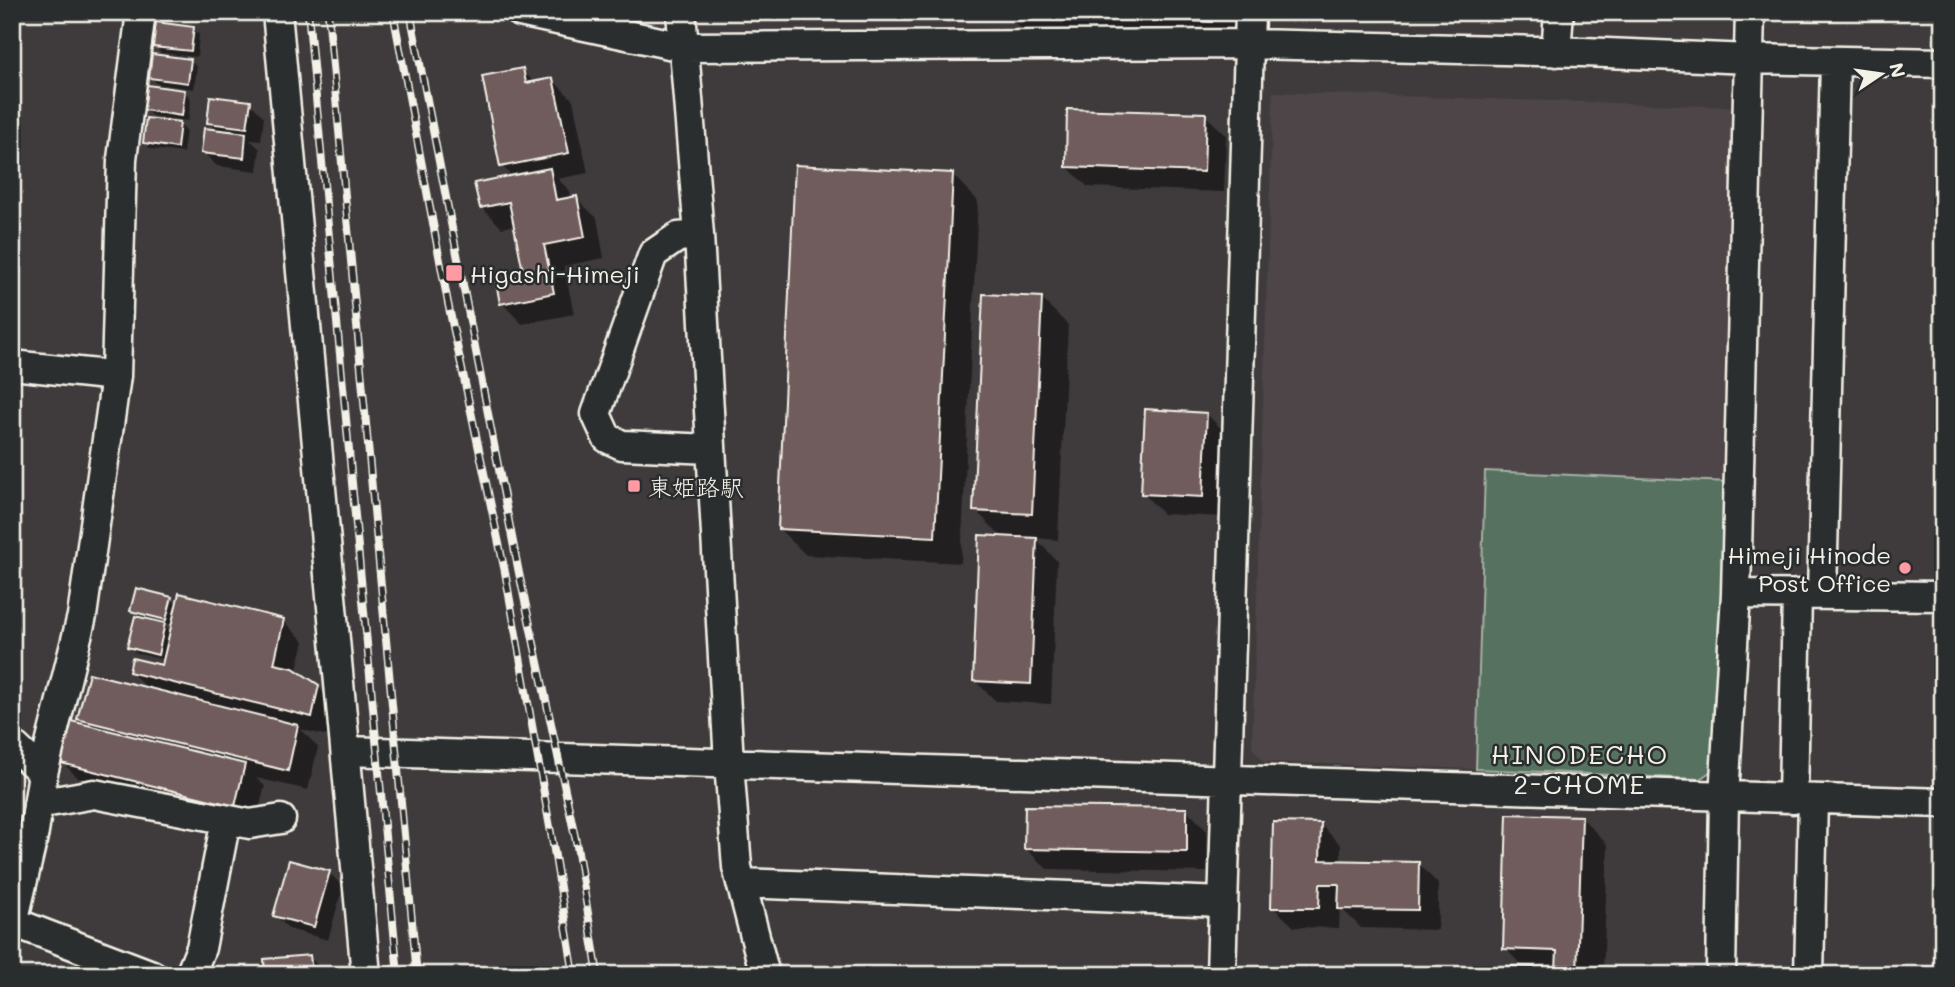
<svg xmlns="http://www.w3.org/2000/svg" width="1955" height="987" viewBox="0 0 1955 987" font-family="Mali,'Klee One',sans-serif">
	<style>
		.built { fill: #4d4546 }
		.green { fill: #567160; stroke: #a5b1a4; stroke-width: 2 }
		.shadow { fill: #0007; fill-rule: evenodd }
		.building { fill: #6f5c5c; stroke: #f4f1e8; stroke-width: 2 }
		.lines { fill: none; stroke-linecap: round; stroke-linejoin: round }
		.minor-casing { stroke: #f4f1e8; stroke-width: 33 }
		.minor { stroke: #2a2d2e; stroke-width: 28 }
		.rail-casing { stroke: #f4f1e8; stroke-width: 8 }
		.rail { stroke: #2a2d2e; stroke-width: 5; stroke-dasharray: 16; stroke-linecap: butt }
		.poi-dot { fill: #ff9aa2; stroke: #2a2d2e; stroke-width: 2.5 }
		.labels { text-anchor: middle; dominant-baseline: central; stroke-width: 5; stroke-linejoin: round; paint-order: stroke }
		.poi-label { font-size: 24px; fill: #f4f1e8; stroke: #2a2d2e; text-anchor: start }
		.neighbourhood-label { font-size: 26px; letter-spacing: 2px; fill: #f4f1e8; stroke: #2a2d2e }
	</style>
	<rect width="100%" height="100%" fill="#3f3b3c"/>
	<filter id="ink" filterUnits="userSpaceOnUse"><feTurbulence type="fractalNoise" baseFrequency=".0143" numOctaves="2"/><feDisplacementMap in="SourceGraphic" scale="14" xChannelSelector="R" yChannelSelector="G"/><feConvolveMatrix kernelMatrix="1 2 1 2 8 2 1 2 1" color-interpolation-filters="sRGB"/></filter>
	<g filter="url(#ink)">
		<path class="built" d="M1273 92 1739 107 1729 482 1485 471 1476 769 1264 762 1252 748Z"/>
		<path class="green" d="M1485 471 1729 482 1718 766 1700 779 1476 769Z"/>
		<path class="shadow" d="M1239 12 1238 48 1031 39 1005 13Z
			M193 28 199 35 197 57 161 53 155 46Z
			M190 60 197 67 194 89 157 84 151 77Z
			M522 70 535 83 553 80 573 100 588 173 558 179 570 191 571 199 576 198 597 218 604 258 564 266 574 314 522 324 502 303 527 278 516 225 502 228 481 207 513 177 502 166Z
			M185 92 191 99 188 121 152 116 146 110Z
			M250 103 264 117 261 141 250 140 260 149 257 171 217 166 203 152 217 131 209 122Z
			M1205 115 1226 135 1224 192 1088 187 1067 167Z
			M179 124 186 130 183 153 151 149 145 143Z
			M952 174 978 201 961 563 806 555 779 529Z
			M1041 298 1068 325 1058 540 1035 538 1057 561 1051 704 996 701 975 681 1003 538 975 510Z
			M1207 414 1227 435 1223 517 1163 514 1143 493Z
			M171 599 178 606 283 621 304 641 296 673 318 687 339 708 332 737 300 729 318 747 308 790 256 778 265 786 255 825 83 783 63 763 87 726 79 719 149 690 131 672 163 668 165 660 136 653 129 647 141 619 132 610ZM161 622 173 625 172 633Z
			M1187 810 1207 831V872L1047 869 1026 849Z
			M1582 818 1608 845 1603 975H1508L1525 969 1505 948Z
			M1320 824 1341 845V862L1418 863 1438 884V930L1361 928 1340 907 1339 928 1294 927 1273 907Z
			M329 873 343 886 328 940 289 929 275 915Z
			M309 957 326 973 342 972 345 975H267Z"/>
		<path class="building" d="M1003 12H1212V22Z
			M156 22 194 27 191 51 153 47Z
			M152 54 191 59 188 83 149 78Z
			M523 68 526 83 553 78 569 153 500 167 482 76Z
			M147 85 185 90 182 116 144 110Z
			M210 96 251 101 247 128 207 123Z
			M1067 109 1206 113 1204 172 1066 167Z
			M146 118 180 122 177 148 143 143Z
			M204 128 246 133 244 158 201 153Z
			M795 165 953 173 935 537 778 529Z
			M550 168 556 200 577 196 585 237 544 245 554 293 500 304 496 282 524 276 509 202 480 208 474 183Z
			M983 294 1042 297 1032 514 973 511Z
			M1145 409 1207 413 1203 497 1141 494Z
			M979 535 1037 538 1031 684 973 681Z
			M136 588 172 597 166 620 130 611Z
			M179 593 284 619 274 664 293 668 319 685 312 717 129 672 132 658 162 665Z
			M135 616 165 623 158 655 127 647Z
			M89 673 298 725 288 771 77 719Z
			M71 721 245 764 235 806 61 763Z
			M1025 806 1187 808V852L1024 849Z
			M1507 814 1582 816 1577 975H1506L1507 966 1556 968 1557 951 1503 949Z
			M1273 822 1321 823 1320 860 1419 862 1418 910 1338 909 1339 884H1320L1319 908H1271Z
			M289 860 330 871 314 927 273 916Z
			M310 955 312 972 343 970V975H265L264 959Z"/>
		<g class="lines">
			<g class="minor-casing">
				<path id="minor" d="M277 12 366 975
					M520 12 683 47 1249 44 1583 52 1750 59 1943 63
					M681 12 699 235 729 763 737 867 765 975
					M1556 52 1559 12
					M699 235 678 237 653 254 596 414 607 438 622 445 711 449
					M12 365 116 376
					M1736 594 1943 596
					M1822 594 1835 61
					M12 744 43 773
					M346 751 1943 803
					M1793 799 1797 594
					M38 804 94 794 250 824 281 819
					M741 883 1223 902
					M13 922 152 975
					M12 927 34 832 43 773 82 616 116 376 122 159 141 12
					M190 975 201 948 226 820
					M1221 975 1250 12
					M1721 975 1724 797 1736 594 1750 12
					M1809 975 1813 799"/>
			</g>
			<use href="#minor" class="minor"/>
			<g class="rail-casing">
				<path id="rail" d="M308 12 398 975
					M328 12 417 975
					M393 12 448 303 505 572 554 850 574 975
					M410 12 519 573 577 846 598 975"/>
			</g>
			<use href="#rail" class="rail"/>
		</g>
	</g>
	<g class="poi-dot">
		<rect x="445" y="264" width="18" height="18" rx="3.5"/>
		<rect x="627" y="479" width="14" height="14" rx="3.5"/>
		<circle cx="1905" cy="568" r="7"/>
	</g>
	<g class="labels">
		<g class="poi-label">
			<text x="470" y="273">Higashi-Himeji</text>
			<text x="648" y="486">東姫路駅</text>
			<text x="1891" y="554" text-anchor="end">Himeji Hinode<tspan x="1891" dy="28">Post Office</tspan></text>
		</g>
		<g class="neighbourhood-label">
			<text x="1580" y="754">HINODECHO<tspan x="1580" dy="30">2-CHOME</tspan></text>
		</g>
	</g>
	<rect width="1955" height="987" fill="none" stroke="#2a2d2e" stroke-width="42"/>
	<rect x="21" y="21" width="1913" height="945" fill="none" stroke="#f4f1e8" stroke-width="2.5" filter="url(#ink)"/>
	<g transform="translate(1881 74) rotate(77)" stroke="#2a2d2e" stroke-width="5" paint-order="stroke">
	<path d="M0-5L12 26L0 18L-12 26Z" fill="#f4f1e8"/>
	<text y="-10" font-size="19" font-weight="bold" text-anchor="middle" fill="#f4f1e8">N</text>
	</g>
</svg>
